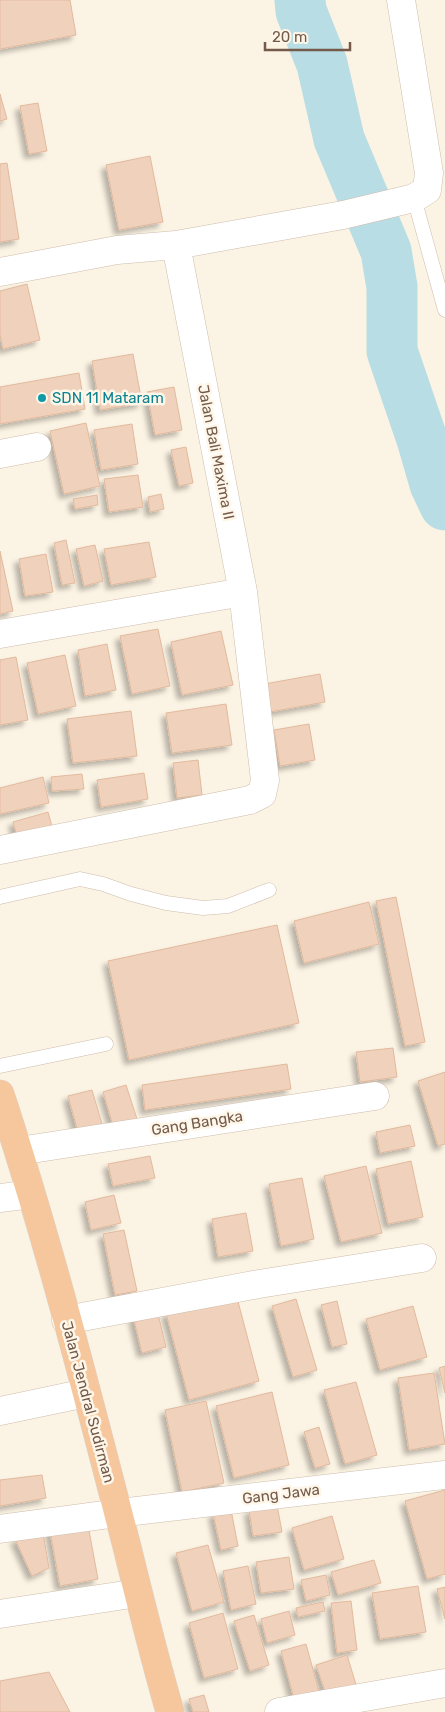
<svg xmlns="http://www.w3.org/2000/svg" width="445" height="1712" viewBox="0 0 445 1712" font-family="Rubik,sans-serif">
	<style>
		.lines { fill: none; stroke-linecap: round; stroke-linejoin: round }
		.river { stroke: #b9dde4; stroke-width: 51 }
		.building { fill: #f0d2bc; stroke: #e2b99d; filter: url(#shadow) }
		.service-casing { stroke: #cebdad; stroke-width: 15 }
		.minor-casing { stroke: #cebdad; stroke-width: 29 }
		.trunk-casing { stroke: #dbd4d0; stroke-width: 29 }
		.service { stroke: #fff; stroke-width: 14 }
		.minor { stroke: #fff; stroke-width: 28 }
		.trunk { stroke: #f6c79c; stroke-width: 28 }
		.culture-dot { fill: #0f9aa8; stroke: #fef7e9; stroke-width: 2 }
		.labels { text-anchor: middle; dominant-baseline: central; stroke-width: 5; stroke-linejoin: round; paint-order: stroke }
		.culture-label { font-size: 15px; fill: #0d838f; stroke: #fef7e9; text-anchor: start }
		.street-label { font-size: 15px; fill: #735a4a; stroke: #fef7e9 }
	</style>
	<defs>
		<filter id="shadow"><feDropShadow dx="-4.5" dy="4.5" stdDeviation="2.5" flood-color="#0004"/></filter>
	</defs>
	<rect width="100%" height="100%" fill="#fbf3e3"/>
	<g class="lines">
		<path class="river" d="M300 0 301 11 322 64 339 139 386 251 392 287V351L422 439 435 484 445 505"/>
	</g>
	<path class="building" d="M0 0H70L76 35 0 49Z
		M0 94 7 119 0 121Z
		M38 103 47 151 29 154 20 106Z
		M150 156 163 222 119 230 106 165Z
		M7 163 19 239 0 242V164Z
		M27 284 40 340 3 349 0 335V291Z
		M133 354 142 403 100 410 92 361Z
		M79 373 85 409 0 424V387Z
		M174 387 182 430 155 435 147 392Z
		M86 423 100 486 64 494 50 431Z
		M132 424 138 464 101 470 94 430Z
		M186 447 193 483 179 486 171 450Z
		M138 475 143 507 109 512 104 479Z
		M161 494 164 509 150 512 148 497Z
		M97 495 98 505 75 509 73 499Z
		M66 540 75 583 62 585 54 543Z
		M149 542 156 577 111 585 104 549Z
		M95 545 103 581 84 586 76 549Z
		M0 551 13 611 0 614Z
		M46 554 53 592 25 596 19 559Z
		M158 629 170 686 132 694 120 636Z
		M221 631 233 685 182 695 171 642Z
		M107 644 116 690 85 696 78 650Z
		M65 655 76 706 38 714 27 663Z
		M16 657 28 720 0 725V660Z
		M320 674 325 702 264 713 259 685Z
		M226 704 232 745 172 753 166 713Z
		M131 711 137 756 73 763 67 719Z
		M309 724 315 760 280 766 274 730Z
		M198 760 202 795 177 798 173 763Z
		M144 773 148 799 101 807 97 780Z
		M82 774 84 789 52 791 51 777Z
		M43 777 49 803 0 814V788Z
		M48 812 53 830 18 839 13 822Z
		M396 897 425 1042 405 1046 376 901Z
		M369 902 379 944 304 963 294 921Z
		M277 925 299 1023 129 1060 108 961Z
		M393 1048 397 1077 360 1082 356 1052Z
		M287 1064 291 1089 145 1110 142 1085Z
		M445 1072V1144L438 1146 418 1081Z
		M126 1085 138 1122 114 1129 103 1092Z
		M92 1090 102 1124 78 1132 68 1096Z
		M410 1125 415 1146 380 1153 376 1132Z
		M150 1156 155 1178 113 1186 108 1164Z
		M411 1161 423 1217 388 1224 376 1169Z
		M366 1166 382 1233 341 1242 324 1176Z
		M302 1178 314 1239 281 1246 269 1184Z
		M114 1195 121 1223 91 1230 85 1202Z
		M246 1213 253 1251 218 1257 212 1219Z
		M124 1230 137 1291 115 1295 103 1234Z
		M236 1294 259 1381 189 1400 166 1313Z
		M296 1299 317 1370 293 1377 272 1306Z
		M337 1301 347 1344 332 1347 321 1305Z
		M413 1306 427 1357 380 1370 366 1319Z
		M157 1310 166 1347 142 1353 133 1316Z
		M445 1366V1393L439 1368Z
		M434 1373 445 1444 409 1450 398 1378Z
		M356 1382 377 1455 345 1464 324 1390Z
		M272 1392 289 1465 234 1478 216 1406Z
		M206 1401 224 1483 182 1492 165 1410Z
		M319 1427 330 1464 315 1468 304 1432Z
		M42 1475 46 1498 0 1506V1480Z
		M445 1490V1574L427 1579 405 1501Z
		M277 1505 282 1532 253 1536 249 1510Z
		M231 1510 238 1546 221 1550 213 1513Z
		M332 1516 344 1559 304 1570 292 1528Z
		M87 1520 98 1579 60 1586 49 1526Z
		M43 1533 49 1568 32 1576 15 1539Z
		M208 1545 224 1602 192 1611 176 1553Z
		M289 1557 294 1589 261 1593 256 1562Z
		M374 1560 381 1583 338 1595 331 1572Z
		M248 1566 256 1604 231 1610 223 1571Z
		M326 1575 330 1595 306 1601 301 1580Z
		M418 1586 426 1632 380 1639 372 1593Z
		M445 1587V1619L437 1589Z
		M351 1601 357 1650 337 1653 331 1603Z
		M323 1602 325 1611 298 1617 296 1608Z
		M289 1611 295 1635 267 1643 261 1619Z
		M223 1613 238 1669 204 1678 189 1623Z
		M254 1615 269 1665 250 1671 234 1621Z
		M306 1644 321 1699 296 1706 281 1651Z
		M347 1655 357 1688 327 1697 316 1665Z
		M49 1672 70 1712H0V1681Z
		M204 1695 209 1712H193L189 1699Z"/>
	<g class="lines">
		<g class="service-casing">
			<path id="service" d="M414 198 445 310
				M0 897 80 879 103 884 131 894 166 903 203 908 228 906 269 890
				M0 1066 106 1044"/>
		</g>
		<g class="minor-casing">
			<path id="minor" d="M0 272 117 250 176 245 343 215 414 198 427 190 429 173 401 0
				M0 454 37 447
				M0 634 243 592 176 245
				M0 850 250 800 262 794 265 780 243 592
				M19 1151 375 1096
				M0 1198 31 1194
				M66 1320 259 1284 422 1258
				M0 1411 86 1393
				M0 1529 118 1513 445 1475
				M0 1614 138 1593
				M279 1712 445 1683"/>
		</g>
		<g class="trunk-casing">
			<path id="trunk" d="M0 1094C49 1242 87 1393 126 1543 140 1600 154 1656 170 1712"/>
		</g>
		<use href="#service" class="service"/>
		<use href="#minor" class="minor"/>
		<use href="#trunk" class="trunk"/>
	</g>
	<circle class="culture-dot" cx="42" cy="398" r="5"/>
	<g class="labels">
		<g class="culture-label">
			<text x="52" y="398">SDN 11 Mataram</text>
		</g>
		<g class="street-label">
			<text transform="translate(216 452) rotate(79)">Jalan Bali Maxima II</text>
			<text transform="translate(197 1123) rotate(-9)">Gang Bangka</text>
			<text transform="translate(88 1402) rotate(75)">Jalan Jendral Sudirman</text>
			<text transform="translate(281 1494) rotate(-7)">Gang Jawa</text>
		</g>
	</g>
	<path d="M265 42v8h85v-8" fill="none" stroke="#735a4a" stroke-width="2.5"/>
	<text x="272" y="42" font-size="15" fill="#735a4a" stroke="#fef7e9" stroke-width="4" paint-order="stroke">20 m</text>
</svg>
